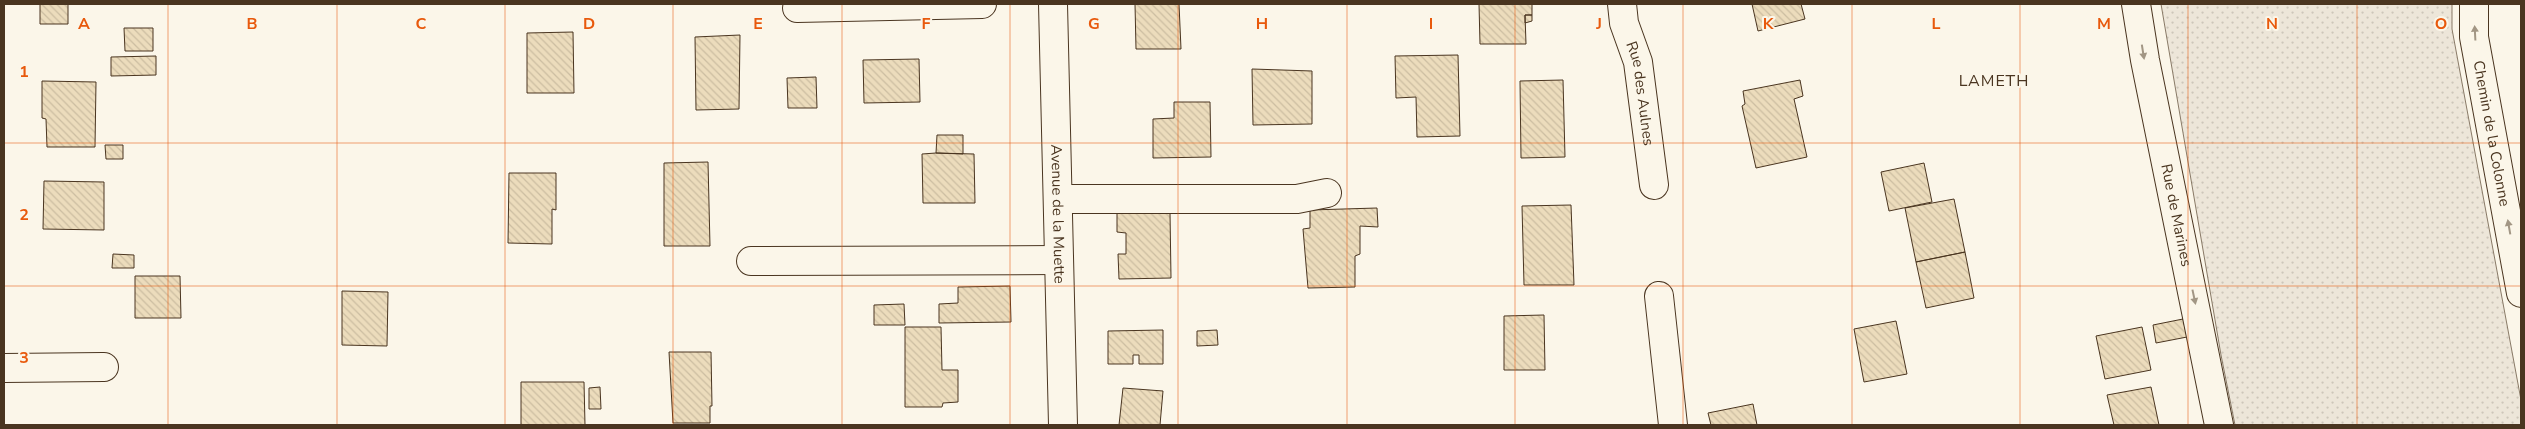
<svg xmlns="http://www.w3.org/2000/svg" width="2525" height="429" viewBox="0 0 2525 429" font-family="'Nunito Sans',sans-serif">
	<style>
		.grass { fill: url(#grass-dots); stroke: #887966 }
		.building { fill: url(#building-back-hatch); stroke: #4a3520 }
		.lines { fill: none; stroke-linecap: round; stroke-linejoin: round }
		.minor-casing { stroke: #4a3520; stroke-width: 30 }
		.minor { stroke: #fbf6e9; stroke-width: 28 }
		.oneway { fill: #a29684 }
		.grid { fill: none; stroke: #e8590c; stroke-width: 1; stroke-opacity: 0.55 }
		.labels { text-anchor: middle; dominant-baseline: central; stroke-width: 4; stroke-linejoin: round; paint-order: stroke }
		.street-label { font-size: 15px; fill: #4a3520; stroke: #fbf6e9 }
		.neighbourhood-label { font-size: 16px; letter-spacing: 1px; fill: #4a3520; stroke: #fbf6e9 }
		.grid-label { font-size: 16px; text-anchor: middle; font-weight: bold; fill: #e8590c; stroke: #fbf6e9; stroke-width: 4; stroke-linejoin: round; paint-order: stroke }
	</style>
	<defs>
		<pattern id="grass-dots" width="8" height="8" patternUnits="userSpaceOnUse" patternTransform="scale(1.25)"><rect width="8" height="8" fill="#ede6d9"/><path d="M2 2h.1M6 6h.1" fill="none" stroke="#cdc6ba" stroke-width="1.8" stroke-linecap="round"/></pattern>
		<pattern id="building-back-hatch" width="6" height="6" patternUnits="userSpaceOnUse" patternTransform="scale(1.25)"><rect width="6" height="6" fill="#ecdcbc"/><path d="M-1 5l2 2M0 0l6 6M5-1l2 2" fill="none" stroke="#ccbda1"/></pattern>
	</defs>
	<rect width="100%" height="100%" fill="#fbf6e9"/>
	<path class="grass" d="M2161 4H2452V29L2521 400V425H2235L2221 355Z"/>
	<path class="building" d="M40 4H68V24H40Z
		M1135 4H1179L1181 49H1136Z
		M1479 4H1532V15H1525L1526 44H1480Z
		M1752 4H1801L1805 19 1758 31Z
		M1525 15H1532V21L1525 23Z
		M124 28H153V51H125Z
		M573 32 574 93H527V33Z
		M740 35 739 109 696 110 695 37Z
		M1458 55 1460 136 1417 137 1416 97 1396 98 1395 56Z
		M156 56V75L111 76V57Z
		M919 59 920 102 864 103 863 60Z
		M1252 69 1312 71V124L1253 125Z
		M816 77 817 108H788L787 78Z
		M1563 80 1565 157 1521 158 1520 81Z
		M1800 80 1803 96 1794 99 1807 157 1756 168 1742 106 1745 104 1743 91Z
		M42 81 96 82 95 147H47L46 119 42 118Z
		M1174 102H1210L1211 157 1153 158V119L1174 118Z
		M937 135H963V154L936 153Z
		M105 145H123V159H106Z
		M936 153 974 154 975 203H923L922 154Z
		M708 162 710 246H664V163Z
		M1924 163 1932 202 1889 211 1881 172Z
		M509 173H556V210L552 209V244L508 243Z
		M44 181 104 182V230L43 229Z
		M1954 199 1965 252 1916 262 1905 208Z
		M1571 205 1574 285H1524L1522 206Z
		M1377 208 1378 227 1360 226V254L1355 256V287L1308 288 1303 229 1310 228V210Z
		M1170 212 1171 278 1119 279 1118 254H1126V233L1117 232V213Z
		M1965 252 1974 298 1926 308 1916 262Z
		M113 254 134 255V268H112Z
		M135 276H180L181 318H135Z
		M1010 286 1011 322 939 323V304L958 303V287Z
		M342 291 388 292 387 346 342 345Z
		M904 304 905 325H874V305Z
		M1544 315 1545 370H1504V316Z
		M2183 319 2187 337 2156 343 2153 325Z
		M1896 321 1907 374 1864 382 1854 329Z
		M905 327H941L942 370H958V402L943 403 942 407H905Z
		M2142 327 2151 370 2105 379 2096 336Z
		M1163 330V364H1139V355H1133V364H1108V331Z
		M1217 330 1218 345 1197 346V331Z
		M669 352H711L712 406H710V423H673Z
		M521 382H584L585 425H521Z
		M600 387 601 409H589V388Z
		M2151 387 2159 425H2114L2107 395Z
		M1123 388 1163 391 1160 425H1119Z
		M1753 404 1757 425H1711L1708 413Z"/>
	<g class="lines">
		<g class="minor-casing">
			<g id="minor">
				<path id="s1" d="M1053 4 1063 425"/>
				<path id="s2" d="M1622 4 1624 23 1638 62 1654 185"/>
				<path id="s3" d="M2136 4 2145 60 2219 425"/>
				<path id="s4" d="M2474 4V37L2521 293"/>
				<path d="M797 8 982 4"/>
				<path d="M1058 199H1297L1327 193"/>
				<path d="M751 261 1059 260"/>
				<path d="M1659 296 1673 425"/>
				<path d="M4 368 104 367"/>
			</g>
		</g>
		<use href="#minor" class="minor"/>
	</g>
	<defs><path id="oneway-solid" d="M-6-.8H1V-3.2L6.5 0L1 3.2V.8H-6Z" transform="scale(1.25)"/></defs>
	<g class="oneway">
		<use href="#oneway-solid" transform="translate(2475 33) rotate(-93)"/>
		<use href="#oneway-solid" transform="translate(2143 52) rotate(81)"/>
		<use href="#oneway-solid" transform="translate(2509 227) rotate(-100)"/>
		<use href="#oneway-solid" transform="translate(2194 297) rotate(78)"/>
	</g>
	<path class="grid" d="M168 4V425M337 4V425M505 4V425M673 4V425M842 4V425M1010 4V425M1178 4V425M1347 4V425M1515 4V425M1683 4V425M1852 4V425M2020 4V425M2188 4V425M2357 4V425M4 143H2521M4 286H2521"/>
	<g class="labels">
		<g class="street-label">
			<text stroke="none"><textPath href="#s2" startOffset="92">Rue des Aulnes</textPath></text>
			<text stroke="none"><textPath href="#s4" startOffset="131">Chemin de la Colonne</textPath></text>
			<text stroke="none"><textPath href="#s1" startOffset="210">Avenue de la Muette</textPath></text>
			<text stroke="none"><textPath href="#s3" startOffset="215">Rue de Marines</textPath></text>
		</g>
		<g class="neighbourhood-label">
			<text x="1994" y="81">LAMETH</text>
		</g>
	</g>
	<g class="grid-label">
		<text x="84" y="29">A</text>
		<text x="252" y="29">B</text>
		<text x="421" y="29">C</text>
		<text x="589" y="29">D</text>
		<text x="758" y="29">E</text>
		<text x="926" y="29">F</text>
		<text x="1094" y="29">G</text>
		<text x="1262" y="29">H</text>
		<text x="1431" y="29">I</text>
		<text x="1599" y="29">J</text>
		<text x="1768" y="29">K</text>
		<text x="1936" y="29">L</text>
		<text x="2104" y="29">M</text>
		<text x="2272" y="29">N</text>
		<text x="2441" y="29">O</text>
		<text x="24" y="77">1</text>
		<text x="24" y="220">2</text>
		<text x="24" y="363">3</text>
	</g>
	<rect width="2525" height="429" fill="none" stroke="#4a3520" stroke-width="10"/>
</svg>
